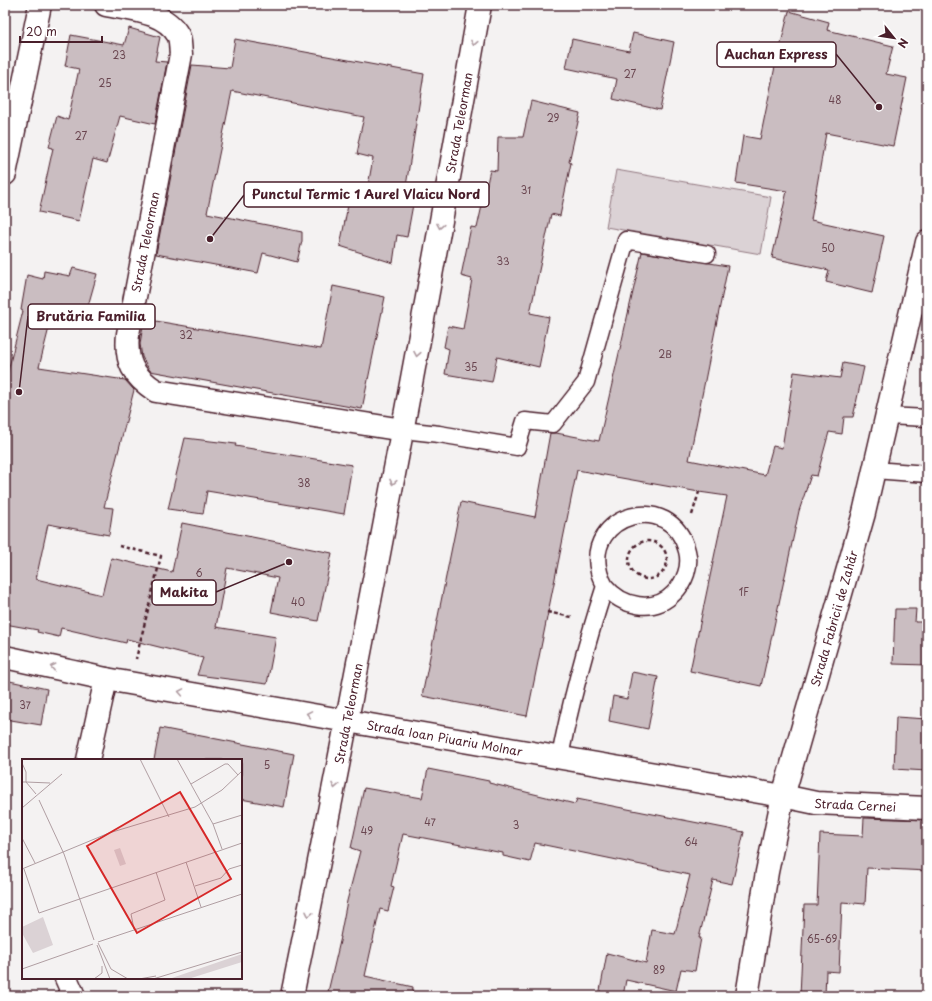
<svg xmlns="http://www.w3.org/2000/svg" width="932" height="1001" viewBox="0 0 932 1001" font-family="'Playpen Sans',sans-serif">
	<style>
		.green { fill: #dbd2d5; stroke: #927880 }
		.building { fill: #cabdc1; stroke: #4a1f2b }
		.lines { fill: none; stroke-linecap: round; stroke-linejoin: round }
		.service-casing { stroke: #4a1f2b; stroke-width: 19 }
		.pedestrian-casing { stroke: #4a1f2b; stroke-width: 25 }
		.minor-casing { stroke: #4a1f2b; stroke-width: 25 }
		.tertiary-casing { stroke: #4a1f2b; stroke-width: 25 }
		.path { stroke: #4a1f2b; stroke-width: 2.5; stroke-dasharray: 4 3; stroke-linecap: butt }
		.service { stroke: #fff; stroke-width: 16 }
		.pedestrian { stroke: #fff; stroke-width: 22 }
		.minor { stroke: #fff; stroke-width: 22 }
		.tertiary { stroke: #fff; stroke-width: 22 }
		.oneway { stroke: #ae9aa0 }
		.labels { text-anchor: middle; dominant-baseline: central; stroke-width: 3; stroke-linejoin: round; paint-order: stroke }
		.number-label { font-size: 10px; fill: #6a4650 }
		.street-label { font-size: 12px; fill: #4a1f2b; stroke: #fff }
		.inset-road { fill: none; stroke: #b09ea2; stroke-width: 1 }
		.view { fill: #d62828; fill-opacity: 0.15; stroke: #d62828; stroke-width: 2 }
		.inset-edge { fill: none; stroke: #4a1f2b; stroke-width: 2 }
		.leader { fill: none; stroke: #4a1f2b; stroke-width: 1.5 }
		.callout-dot { fill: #4a1f2b; stroke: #fff; stroke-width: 1.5 }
		.callout { fill: #fff; stroke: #4a1f2b; stroke-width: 1.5 }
		.callout-label { font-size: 13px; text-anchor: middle; font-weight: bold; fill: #4a1f2b }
	</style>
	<rect width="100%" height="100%" fill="#f4f2f2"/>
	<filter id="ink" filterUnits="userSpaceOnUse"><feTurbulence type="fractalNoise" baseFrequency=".025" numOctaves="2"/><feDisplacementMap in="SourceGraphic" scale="8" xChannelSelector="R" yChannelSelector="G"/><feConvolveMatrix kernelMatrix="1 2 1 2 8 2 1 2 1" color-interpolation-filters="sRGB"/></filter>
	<g filter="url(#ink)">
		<path class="green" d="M616 170 771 197 761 254 606 227Z"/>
		<path class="building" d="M789 11 829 22 827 30 893 46 886 74 907 78 893 146 826 133 811 220 884 236 872 293 826 282 829 270 772 258 787 191 736 183 743 136 760 139 778 52H779Z
			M129 28 160 37 155 61 167 62 155 124 120 116 107 163 93 159 79 221 39 212 53 148 49 147 57 116 68 120 79 69 65 66 71 35 124 45Z
			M633 33 674 42 660 110 613 99 617 79 566 68 572 39 629 51Z
			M235 39 424 74 406 186 416 188 407 237 397 235 393 263 340 246 349 200 365 203 373 158 357 154 359 144 358 143 364 117 232 91 207 213 302 232V241L297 262 263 253 258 273 156 254 192 65 230 68Z
			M531 101 580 113 569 162 571 163 560 216 551 214 530 313 549 317 539 367 497 357 492 382 445 374 449 349 444 347 448 326 463 329 472 279 461 276 471 227 477 228 490 170 497 171 498 137H523Z
			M642 252 728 266 689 460 765 475 773 446 782 448 794 372 840 378 843 363 864 367 853 417H844L842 434 829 432 817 476 811 475 799 511 761 686 690 671 727 496 699 492 577 470 527 716 422 696 461 502 535 517 550 433H556L599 441Z
			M73 268 97 274 86 313 60 306 58 317 52 316 39 367 125 380 134 390 104 507 113 508 109 535 48 524 36 579 102 595 111 558 172 572 182 523 332 553 318 621 271 612 278 578 227 568 216 627 276 637 267 684 197 675 203 658 127 639 126 643 61 628 59 637 37 632 38 630 5 624V383L23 311 21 310 27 275 43 279 44 271 70 276Z
			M333 286 385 297 362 409 150 371 142 357 140 344 144 319 321 349Z
			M185 438 236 444 235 446 352 465 344 514 207 491 203 514 168 509Z
			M895 609H916L915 622H927V665L893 664Z
			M632 672 658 677 648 729 609 721 613 696 627 699Z
			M5 680 47 689 41 725 5 719Z
			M896 717 927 719V771L894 769Z
			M160 728 294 754 284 807 241 799V760H154Z
			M428 769 489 781V783L575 804 577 799 744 832 732 884 713 880 699 938H701L695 971 681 969 676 991 626 980 623 996H599L607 953 646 963 652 930 675 934 690 875 535 843 530 862 503 856V853L403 834 391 886 394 887 388 911 380 909 365 976 413 987 412 996H327L341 937H340L347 901 360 851 351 848 364 788 422 798Z
			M864 818 927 820V871L867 868 865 904 842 902 839 972 826 971 825 996H800L804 905H817L820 834 863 836Z"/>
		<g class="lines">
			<g class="service-casing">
				<path id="service" d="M887 416 927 418
					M403 430 439 434 517 447 525 421 553 424 586 382 626 240 707 254
					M874 470 927 474
					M560 757C571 699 587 642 605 586 603 582 600 577 599 572 584 515 671 488 687 551 691 566 685 582 674 593 654 614 622 607 605 586"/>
			</g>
			<g class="pedestrian-casing">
				<g id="pedestrian">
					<path id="s1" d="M347 721 783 796"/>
				</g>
			</g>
			<g class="minor-casing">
				<g id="minor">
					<path d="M106 5C131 10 164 11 178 35 181 40 180 48 181 54L128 334C125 362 133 376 156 391L403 430"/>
					<path d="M5 657 106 679 347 721"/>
					<path d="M88 760 106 679"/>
					<path id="s2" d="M783 796 816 803 927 808"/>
					<path d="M66 978 74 996"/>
					<path id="s3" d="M292 996C359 666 421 336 480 5"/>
				</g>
			</g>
			<g class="tertiary-casing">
				<g id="tertiary">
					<path d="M5 174 40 5"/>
					<path id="s4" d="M747 996 767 872 783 796 864 513 927 242"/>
				</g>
			</g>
			<path class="path" d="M692 515 699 492
				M629 560a19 19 0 1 1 38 0a19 19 0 1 1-38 0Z
				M119 546 161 556 136 659
				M547 612 572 617"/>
			<use href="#service" class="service"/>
			<use href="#pedestrian" class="pedestrian"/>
			<use href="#minor" class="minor"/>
			<use href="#tertiary" class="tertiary"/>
		</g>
		<defs><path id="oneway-chevron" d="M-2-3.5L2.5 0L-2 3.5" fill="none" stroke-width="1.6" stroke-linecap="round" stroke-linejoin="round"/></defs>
		<g class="oneway">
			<use href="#oneway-chevron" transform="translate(474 43) rotate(100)"/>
			<use href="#oneway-chevron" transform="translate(440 226) rotate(100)"/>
			<use href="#oneway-chevron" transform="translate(417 354) rotate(100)"/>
			<use href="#oneway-chevron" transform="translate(393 482) rotate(101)"/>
			<use href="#oneway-chevron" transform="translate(53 667) rotate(-167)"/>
			<use href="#oneway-chevron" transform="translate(181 692) rotate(-170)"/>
			<use href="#oneway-chevron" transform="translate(309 714) rotate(-170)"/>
			<use href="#oneway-chevron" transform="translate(335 786) rotate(101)"/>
			<use href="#oneway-chevron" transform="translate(309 914) rotate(102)"/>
		</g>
	</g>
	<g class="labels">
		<g class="number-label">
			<text x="119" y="54">23</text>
			<text x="630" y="73">27</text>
			<text x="105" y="82">25</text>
			<text x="835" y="99">48</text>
			<text x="553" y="117">29</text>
			<text x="81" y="135">27</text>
			<text x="526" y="189">31</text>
			<text x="828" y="247">50</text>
			<text x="503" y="260">33</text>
			<text x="186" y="334">32</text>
			<text x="665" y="353">2B</text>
			<text x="471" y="366">35</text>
			<text x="304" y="482">38</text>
			<text x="199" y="572">6</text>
			<text x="744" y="591">1F</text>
			<text x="298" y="601">40</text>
			<text x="25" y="704">37</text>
			<text x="267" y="764">5</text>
			<text x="430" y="821">47</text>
			<text x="516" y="824">3</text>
			<text x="367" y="830">49</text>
			<text x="691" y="841">64</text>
			<text x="822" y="938">65-69</text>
			<text x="659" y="969">89</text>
		</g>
		<g class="street-label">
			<text stroke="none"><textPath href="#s3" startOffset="889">Strada Teleorman</textPath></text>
			<text transform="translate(145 242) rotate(-79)">Strada Teleorman</text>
			<text stroke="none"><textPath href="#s4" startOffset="388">Strada Fabricii de Zahăr</textPath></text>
			<text stroke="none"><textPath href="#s3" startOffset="288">Strada Teleorman</textPath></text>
			<text stroke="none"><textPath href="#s1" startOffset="99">Strada Ioan Piuariu Molnar</textPath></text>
			<text stroke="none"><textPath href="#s2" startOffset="73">Strada Cernei</textPath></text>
		</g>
	</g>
	<g transform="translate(22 759)">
		<rect width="220" height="220" fill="#f4f2f2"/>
		<path d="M98 89 104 105 98 107 92 91ZM21 158 31 186 11 194 0 174V168ZM220 195V203L166 220H147Z" fill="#dbd2d5"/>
		<path class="inset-road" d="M118 0 147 58M155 0 191 65 200 90M0 4 4 13V23L28 24M0 23H4L14 35M169 25 203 5H206L216 16M17 41 42 95 72 181M0 49 40 15M191 65 220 56M0 79 13 104M164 103 179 148M0 110 87 74 173 48 200 31 220 12M2 110 17 154 220 84M173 127 199 119 207 110 220 106M112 170 109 155 143 141 134 113M76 183 220 135M76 184 89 210 106 220M75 186 88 220M0 210 71 185M72 220 80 214V207M117 220 134 217M131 220 220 193"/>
		<path class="view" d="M158 33 209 120 115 174 65 87Z"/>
		<rect width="220" height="220" class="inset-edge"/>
	</g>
	<path class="leader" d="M879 107L836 54M210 239L244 195M19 392L28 316M289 562L216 592"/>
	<g class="callout-dot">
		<circle cx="879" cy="107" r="4"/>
		<circle cx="210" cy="239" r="4"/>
		<circle cx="19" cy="392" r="4"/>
		<circle cx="289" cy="562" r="4"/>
	</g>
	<g class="callout">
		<rect x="717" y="42" width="119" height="25" rx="4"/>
		<rect x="244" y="182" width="245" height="25" rx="4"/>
		<rect x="28" y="304" width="127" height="25" rx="4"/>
		<rect x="152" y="580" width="64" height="25" rx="4"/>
	</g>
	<g class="callout-label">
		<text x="776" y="59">Auchan Express</text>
		<text x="366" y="199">Punctul Termic 1 Aurel Vlaicu Nord</text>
		<text x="91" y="321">Brutăria Familia</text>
		<text x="184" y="597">Makita</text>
	</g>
	<rect width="932" height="1001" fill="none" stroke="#fff" stroke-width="20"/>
	<rect x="10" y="10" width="912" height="981" fill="none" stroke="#4a1f2b" stroke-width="1.5" filter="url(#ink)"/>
	<g transform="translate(894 38) rotate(120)" stroke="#ffffff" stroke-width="3" paint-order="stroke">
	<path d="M0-3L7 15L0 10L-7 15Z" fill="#4a1f2b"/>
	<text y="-6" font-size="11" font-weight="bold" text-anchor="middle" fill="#4a1f2b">N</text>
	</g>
	<path d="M20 36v6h82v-6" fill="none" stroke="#4a1f2b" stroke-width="2"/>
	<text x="26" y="36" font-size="12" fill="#4a1f2b" stroke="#ffffff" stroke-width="3" paint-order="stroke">20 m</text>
</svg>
